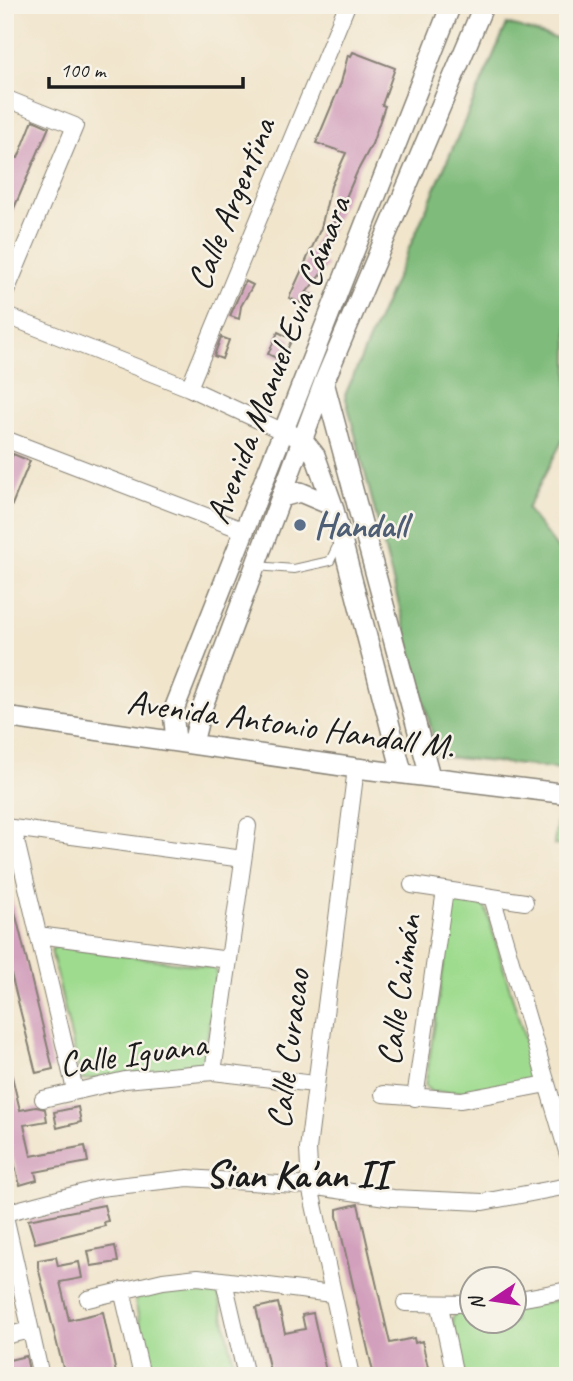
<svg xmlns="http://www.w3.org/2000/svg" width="573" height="1381" viewBox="0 0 573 1381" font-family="Caveat,sans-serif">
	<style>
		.green { fill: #9fdb8f; stroke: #5e7c56; stroke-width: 2 }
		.forest { fill: #7fbb7a; stroke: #4e6c4b; stroke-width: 2 }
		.building { fill: #d29fbc }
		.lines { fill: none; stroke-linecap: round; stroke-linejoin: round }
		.service-casing { stroke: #868074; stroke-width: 10 }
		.minor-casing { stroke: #868074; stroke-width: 18 }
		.tertiary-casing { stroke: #868074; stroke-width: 22 }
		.service { stroke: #fff; stroke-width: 8 }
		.minor { stroke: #fff; stroke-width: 16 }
		.tertiary { stroke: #fff; stroke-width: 19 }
		.service-dot { fill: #5c6f8a; stroke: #f7f3e8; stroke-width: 2.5 }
		.labels { text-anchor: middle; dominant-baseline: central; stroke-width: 5; stroke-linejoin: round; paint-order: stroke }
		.street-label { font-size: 35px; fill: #1c1c1c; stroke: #f7f3e8 }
		.service-label { font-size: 35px; font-weight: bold; fill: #4e5e75; stroke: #f7f3e8; text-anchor: start }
		.quarter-label { font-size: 38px; font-weight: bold; fill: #1c1c1c; stroke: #f7f3e8 }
	</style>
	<rect width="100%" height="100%" fill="#f7f3e8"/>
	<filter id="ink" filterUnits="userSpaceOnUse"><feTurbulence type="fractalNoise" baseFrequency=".0143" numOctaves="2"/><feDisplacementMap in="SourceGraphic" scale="14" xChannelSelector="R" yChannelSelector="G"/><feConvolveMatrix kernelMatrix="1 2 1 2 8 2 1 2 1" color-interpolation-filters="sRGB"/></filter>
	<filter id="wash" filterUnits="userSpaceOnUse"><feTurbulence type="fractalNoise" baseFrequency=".00686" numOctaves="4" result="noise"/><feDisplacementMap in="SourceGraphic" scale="28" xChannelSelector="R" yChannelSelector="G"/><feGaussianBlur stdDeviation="1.57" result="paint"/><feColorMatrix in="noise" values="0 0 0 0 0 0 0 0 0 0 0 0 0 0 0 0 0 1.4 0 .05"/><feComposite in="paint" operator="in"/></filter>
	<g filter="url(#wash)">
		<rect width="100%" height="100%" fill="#f1e5cc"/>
		<path class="green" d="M558 811 568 813V846L554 845Z
			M459 899 479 902 486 909 535 1073 531 1081 476 1092H431L425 1086 453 905Z
			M56 946 210 967 217 971 204 1061 196 1066 81 1080 51 950Z
			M207 1287 218 1293 237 1376H152L135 1302 140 1295 167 1289Z
			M568 1298V1376H464L452 1319 456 1312H471L472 1322H514V1309Z"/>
		<path class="forest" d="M507 24 568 42V430L527 509 568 562V770L438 756 345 395Z"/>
		<g id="blocks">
			<path class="building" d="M353 52 395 68 382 105 385 106 372 144 357 172 323 250 326 251 321 262 328 265 306 293 314 295 306 305 289 298 321 228 331 186 346 153 316 143 341 83 348 55 351 56Z
				M33 120 49 127 5 229V154L18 158Z
				M245 281 253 285 241 306 239 319 230 316Z
				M278 332 292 339 282 361 268 354Z
				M221 337 229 340 222 359 214 356Z
				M13 454 30 461 7 517 5 476Z
				M9 887 53 1069 36 1073 5 950V888Z
				M9 1064 20 1110 36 1107 45 1109 47 1121 24 1125 31 1156 85 1146 88 1162 35 1172 37 1180 20 1185 5 1128V1065Z
				M78 1107 81 1122 57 1128 54 1112Z
				M358 1204 390 1343 414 1338 415 1343 422 1341 430 1376H374L337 1216V1209Z
				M104 1205 108 1221 104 1222 105 1226 35 1243 28 1220Z
				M115 1246 118 1262 91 1266 88 1251Z
				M56 1257 58 1266 79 1262 82 1278 60 1282 69 1320 103 1312 116 1373 65 1376 38 1267V1260Z
				M278 1303 285 1333 305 1329 302 1315 313 1313 327 1376H271L256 1308Z
				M26 1356 30 1376H8L5 1361Z"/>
		</g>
	</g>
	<g filter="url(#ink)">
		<use href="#blocks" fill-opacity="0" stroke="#868074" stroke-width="2"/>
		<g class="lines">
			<g class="service-casing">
				<path id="service" d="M256 566 294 569 330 561 341 538 362 532"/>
			</g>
			<g class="minor-casing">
				<path id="minor" d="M5 98 75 126 5 294
					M5 315 189 388 284 432
					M189 388 347 5
					M5 439 245 531
					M5 827 243 859
					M13 828 75 1090
					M412 885 525 902
					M492 897 568 1155
					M38 935 229 960
					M213 1072 248 826
					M383 1094 461 1100 547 1084
					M415 1098 445 890
					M43 1099 125 1080 213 1072 314 1084
					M5 1213 100 1188 188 1178 310 1186 393 1198 483 1202 568 1186
					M5 1216 41 1376
					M224 1281 246 1376
					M122 1290 142 1376
					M88 1299 163 1281 198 1277 332 1294
					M514 1300 568 1290
					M405 1303 472 1304
					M440 1306 455 1376
					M5 1336 30 1330
					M351 1376 310 1186 308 1149 356 768"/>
			</g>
			<g class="tertiary-casing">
				<path id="tertiary" d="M324 382 430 776
					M295 436 303 440 315 455 333 506 402 772
					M282 497 300 492 333 506
					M5 717 356 768 568 794
					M176 740 173 712 451 5
					M193 743 201 711 324 382 482 9"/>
			</g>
			<use href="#service" class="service"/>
			<use href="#minor" class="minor"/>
			<use href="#tertiary" class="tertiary"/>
		</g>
	</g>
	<circle class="service-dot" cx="300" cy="525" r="7"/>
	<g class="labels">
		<g class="street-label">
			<text transform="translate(231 204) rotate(-68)">Calle Argentina</text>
			<text transform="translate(278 360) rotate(-69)">Avenida Manuel Evia Cámara</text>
			<text transform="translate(291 724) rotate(8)">Avenida Antonio Handall M.</text>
			<text transform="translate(399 990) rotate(-82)">Calle Caimán</text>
			<text transform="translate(288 1049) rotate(-83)">Calle Curacao</text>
			<text transform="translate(133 1054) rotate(-8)">Calle Iguana</text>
		</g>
		<g class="service-label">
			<text x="314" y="525">Handall</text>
		</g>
		<g class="quarter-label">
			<text x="297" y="1174">Sian Ka'an II</text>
		</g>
	</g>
	<rect width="573" height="1381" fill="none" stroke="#f7f3e8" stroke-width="28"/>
	<g transform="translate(493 1300) rotate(257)"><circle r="33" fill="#f7f3e8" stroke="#9f9d96" stroke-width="2"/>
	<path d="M0-5L12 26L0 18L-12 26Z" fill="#b5179e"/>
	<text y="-10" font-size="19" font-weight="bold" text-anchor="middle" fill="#1c1c1c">N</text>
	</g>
	<path d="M49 77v10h194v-10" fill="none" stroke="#1c1c1c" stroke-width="3.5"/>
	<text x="60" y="77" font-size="21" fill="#1c1c1c" stroke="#f7f3e8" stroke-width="5" paint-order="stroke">100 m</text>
</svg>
